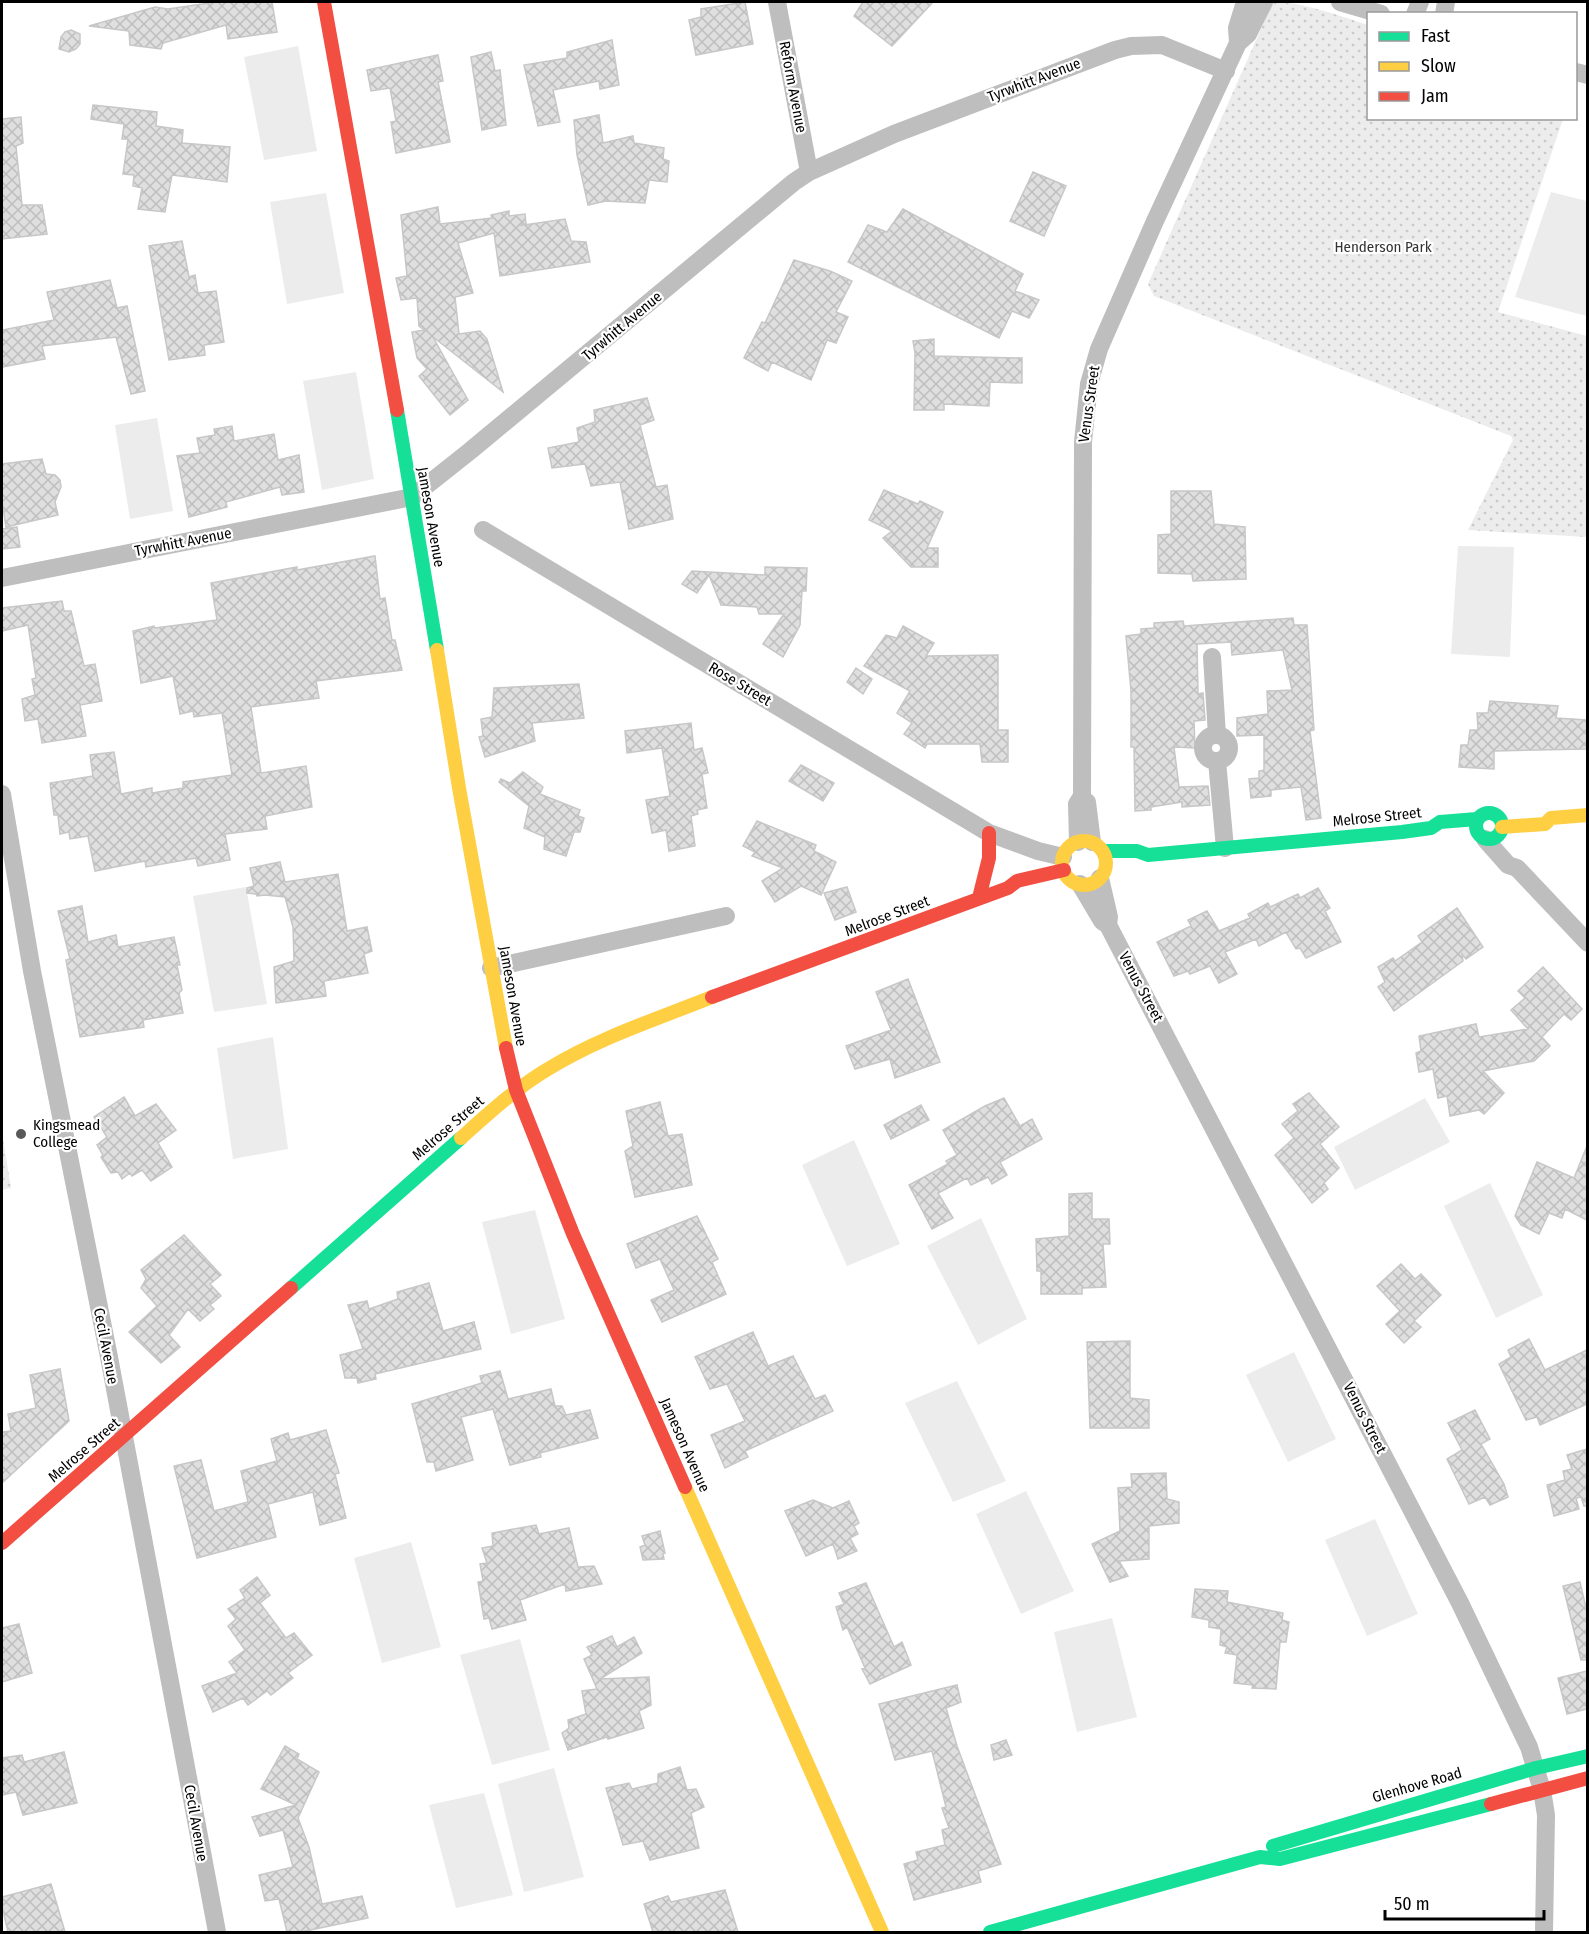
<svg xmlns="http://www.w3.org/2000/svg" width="1589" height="1934" viewBox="0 0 1589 1934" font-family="'Fira Sans Condensed',sans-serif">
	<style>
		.grass { fill: url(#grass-dots) }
		.pitch { fill: #ececec }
		.building { fill: url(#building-cross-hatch); stroke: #c7c7c7; stroke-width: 1.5 }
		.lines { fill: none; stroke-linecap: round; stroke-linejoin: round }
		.street { stroke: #bebebe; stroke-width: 18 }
		.fast { stroke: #16e098; stroke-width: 14 }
		.slow { stroke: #ffcf43; stroke-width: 14 }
		.jam { stroke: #f24e42; stroke-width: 14 }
		.poi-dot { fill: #595959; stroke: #fff; stroke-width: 2 }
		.labels { text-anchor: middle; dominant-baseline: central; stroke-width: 4.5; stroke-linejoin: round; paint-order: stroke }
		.street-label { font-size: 15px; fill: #000; stroke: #fff }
		.park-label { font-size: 15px; fill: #333; stroke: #fff }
		.poi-label { font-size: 15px; fill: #000; stroke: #fff; text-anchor: start }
	</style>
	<defs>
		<pattern id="grass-dots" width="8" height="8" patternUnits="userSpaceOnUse" patternTransform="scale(1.5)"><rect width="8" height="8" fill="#ececec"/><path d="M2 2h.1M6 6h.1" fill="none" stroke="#c9c9c9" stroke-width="1.8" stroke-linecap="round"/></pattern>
		<pattern id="building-cross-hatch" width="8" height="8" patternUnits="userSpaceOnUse" patternTransform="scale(1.5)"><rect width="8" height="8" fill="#dfdfdf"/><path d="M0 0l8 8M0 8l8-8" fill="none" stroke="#bebebe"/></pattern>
	</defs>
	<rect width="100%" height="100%" fill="#fff"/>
	<path class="grass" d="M1273 2C1303 2 1340 16 1368 25V118L1563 119 1498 312 1587 336V537L1468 530 1513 440 1511 436 1154 296 1148 284Z
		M2 1133 11 1188 2 1190Z"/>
	<path class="pitch" d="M298 46 317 151 264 160 244 57Z
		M1551 192 1587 201V316L1515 297Z
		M326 193 344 293 287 304 270 202Z
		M356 372 374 479 322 490 303 381Z
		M157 418 173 511 130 519 115 425Z
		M1458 546 1514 547 1510 657 1451 654Z
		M246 887 267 1004 214 1012 193 896Z
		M273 1037 288 1149 233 1159 217 1048Z
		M1425 1098 1450 1142 1355 1190 1334 1147Z
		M854 1140 900 1244 847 1266 802 1165Z
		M1490 1183 1543 1295 1496 1318 1444 1206Z
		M535 1210 565 1319 511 1334 482 1222Z
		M981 1218 1027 1319 978 1345 927 1246Z
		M1294 1352 1336 1439 1288 1462 1246 1375Z
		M957 1381 1006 1481 953 1502 905 1403Z
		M1026 1491 1074 1591 1021 1614 976 1514Z
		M1375 1519 1418 1614 1367 1636 1325 1540Z
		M411 1542 441 1647 382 1663 354 1558Z
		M1112 1618 1137 1717 1077 1732 1054 1632Z
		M520 1639 550 1750 492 1765 460 1655Z
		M554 1768 584 1877 524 1892 498 1784Z
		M484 1793 513 1895 456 1908 429 1805Z"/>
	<path class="building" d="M216 2H272L277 32 228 39 226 25 163 43 161 49 130 45 129 31 89 26 155 7 168 9Z
		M745 2 753 44 696 55 689 20 701 17V9Z
		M863 2H933L892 46 854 16Z
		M71 30 80 34V44L76 49 69 52 59 49 61 37 65 32Z
		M612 40 619 85 600 89 599 81 553 90 560 122 538 126 524 65 567 58V52Z
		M491 52 495 71 500 70 506 125 482 130 471 57Z
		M438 55 443 81 438 82 450 142 396 153 391 122 396 121 390 88 371 91 367 70Z
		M93 105 157 112 156 126 183 130 182 143 230 147 227 182 172 175 165 212 138 209 142 188 133 186 134 175 123 174 128 139H122L124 124 91 119Z
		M599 115 603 143 633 136 634 143 664 148 663 159 669 161 667 182 649 180 645 203 606 201 588 205 577 155 574 120Z
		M21 117 23 143 16 146 22 205H42L47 234 2 239V119Z
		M1033 172 1066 186 1044 236 1010 221Z
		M438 207 440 224 492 218 491 215 509 211V216L525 214 526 224 517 226 565 219 571 241 586 242 590 262 500 276 494 233 458 243 473 293 455 297 459 334 480 331 487 339 503 392 433 337 468 400 450 415 419 376 427 369 417 358 412 332 424 330 419 326 417 298 401 300 396 278 407 276 401 215Z
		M903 209 1023 274 1015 291 1039 300 1029 318 1012 311 999 338 848 262 868 225 887 232Z
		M182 241 189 277 195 275 198 293 216 291 224 342 204 345 205 355 169 360 149 246Z
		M794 260 830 271 852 281 836 312 848 317 836 343 827 340 811 380 772 362 768 371 744 358 762 322 765 323Z
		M110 280 117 308 127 306 145 391 131 394 116 337 42 346 45 359 2 367V330L54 320 47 292Z
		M934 339V356L1022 358V383L990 382 989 406 944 404V410H914L915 353 913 341Z
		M647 398 654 420 640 425 656 487 667 485 673 519 629 529 620 482 591 486 585 464 552 468 548 448 579 442 577 428 595 422 594 410Z
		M232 426 234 441 274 434 278 460 299 455 304 492 282 495 280 487 226 502 227 507 189 517 177 456 200 453 197 438 215 435 214 429Z
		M42 459 46 474 55 475 60 480 61 487 55 502 58 515 6 527 2 502V464Z
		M884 490 918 504 920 501 943 512 927 548H938V567H911L883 538 892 531 869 520Z
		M1171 491H1211L1214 524 1245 527 1246 579 1193 581 1192 574 1158 573V535L1171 534Z
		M17 527 20 547 2 549V529Z
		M375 556 380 599 385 598 392 640H395L402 670 316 681 319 698 251 707 261 773 306 766 312 807 265 816 267 829 225 834 230 860 198 866 196 858 146 867 145 861 95 871 88 836 70 839 69 832 60 834 58 815H54L50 783 93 776 90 755 114 752 121 794 152 788V793L183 788V782L232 775 222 713 194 717 193 711 180 714 173 676 141 683 133 631 154 626 155 628 217 620 211 583 297 567V570Z
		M765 567 807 568 806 591H802L800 625 783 657 763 644 784 614H759L757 607 721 605 709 575 697 593 682 584 692 571 765 575Z
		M62 601 64 611H71L84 666 95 664 102 701 80 705 86 736 42 743 38 719 25 721 22 699 35 695 32 679 36 678 28 625 2 631V608Z
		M1293 618 1294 625H1307L1314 730 1310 731 1321 818 1306 820 1301 787 1271 790V796L1251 798 1249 779 1259 778V771L1264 770V735L1237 736V718L1268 714 1267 691 1292 690 1283 650 1232 655 1231 642 1197 644 1198 694 1203 693 1205 720 1194 721 1195 748 1174 747 1179 787 1208 786 1210 805 1182 807V802L1151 807V810L1135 811 1134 747H1131V691L1126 636 1141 634V629L1154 628V623L1183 621 1184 626Z
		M903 626 934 643 926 656 998 655V730H1008V762H982L980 744H927L925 748 904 734 912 723 897 713 910 691 864 666 886 635 897 638Z
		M856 668 872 679 863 694 847 682Z
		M579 684 584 718 532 723 535 741 485 757 479 737 483 736 481 719 492 717 494 688Z
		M1490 701 1558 706 1556 718 1587 720V749L1494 751V769L1459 767 1461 745H1468L1470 730H1478L1477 713H1488Z
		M691 723 694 750 702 748 708 773 702 774 707 808 697 810 698 814 691 816 695 846 669 851 666 830 652 833 646 800 670 796 662 748 627 753 625 731Z
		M801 765 834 783 823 801 789 781Z
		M523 772 543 787 540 794 580 810 578 816 584 818 580 832H574L566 856 544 849 545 837 524 828 529 806 499 782 501 779 510 783Z
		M757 821 816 845 814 851 836 862 821 895 801 886 775 902 762 881 783 868 752 856 755 852 743 846Z
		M280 862 285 882 338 874 347 931 367 927 372 951 364 954 368 973 324 981 326 996 276 1003 274 967 294 961 293 927 285 897 265 895 257 896 256 894 247 893V888L254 886 250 868Z
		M847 887 856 912 835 920 824 893Z
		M1318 888 1330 908 1325 911 1341 942 1306 958 1300 948 1296 949 1286 932 1259 946 1256 939 1225 952 1237 974 1219 983 1210 966 1190 974 1188 971 1174 976 1157 942 1191 926 1188 920 1207 911 1219 931 1250 918 1248 914 1268 903 1270 907 1298 894 1300 898Z
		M82 906 88 942 116 935 118 947 174 937 180 965H177L182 990 179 993 183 1013 143 1020 144 1027 80 1037 66 960 70 959 58 911Z
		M1457 908 1483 947 1466 959 1462 954 1463 961 1394 1011 1378 987 1385 982 1378 967 1393 958 1395 961 1422 942 1418 936Z
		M1543 967 1582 1009 1571 1020 1564 1014 1542 1037 1550 1046 1534 1061 1483 1071 1504 1093 1484 1114 1479 1110 1450 1116 1447 1096 1438 1098 1433 1069 1419 1072 1416 1053 1421 1051 1419 1036 1476 1024 1479 1037 1528 1029 1511 1010 1525 998 1518 991Z
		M908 979 940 1062 895 1078 890 1059 855 1069 846 1046 891 1030 876 992Z
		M1309 1093 1339 1127 1320 1144 1339 1168 1324 1183 1328 1189 1312 1203 1275 1155 1294 1138 1282 1124 1298 1111 1293 1104Z
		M124 1097 135 1116 156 1104 176 1130 158 1143 172 1167 151 1181 142 1170 132 1176 130 1173 122 1179 118 1172 111 1173 101 1157 103 1155 97 1145 107 1137 94 1117Z
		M1004 1098 1020 1126 1032 1119 1042 1139 1000 1162 1007 1175 992 1184 988 1177 971 1185 967 1178 938 1193 953 1218 932 1229 909 1185 948 1164 946 1161 957 1155 943 1130 985 1106Z
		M660 1102 668 1136 682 1134 692 1185 635 1197 625 1151 633 1146 626 1111Z
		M921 1105 929 1120 891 1139 884 1125Z
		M1587 1146V1220L1565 1209 1562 1218 1549 1213 1539 1234 1521 1225 1515 1216 1537 1162 1574 1178Z
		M1092 1193V1219H1109L1110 1244H1103L1106 1287 1082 1288V1294H1041V1271H1037L1036 1239 1069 1236V1194Z
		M697 1216 718 1259 712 1262 726 1294 662 1322 651 1300 674 1290 660 1259 636 1268 627 1244Z
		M184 1235 221 1275 210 1284 221 1296 210 1305 214 1309 200 1321 188 1309 169 1335 180 1347 161 1363 129 1332 157 1306 141 1288 146 1279 141 1270Z
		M1401 1264 1415 1279 1421 1274 1441 1295 1414 1321 1421 1327 1404 1343 1386 1324 1400 1311 1377 1286Z
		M429 1283 443 1331 474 1322 481 1349 375 1374 376 1379 358 1383 357 1378H345L340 1355 363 1349 348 1305 367 1301 369 1309 398 1299 397 1292Z
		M753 1332 768 1366 793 1356 815 1399 825 1395 833 1411 745 1451 748 1457 725 1468 711 1435 745 1421 727 1384 710 1389 695 1357Z
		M1529 1339 1545 1370 1587 1350V1404L1540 1425 1537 1417 1526 1420 1499 1364 1511 1357 1508 1350Z
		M1130 1341V1398L1149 1400V1428H1090L1087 1342Z
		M60 1369 69 1421 2 1483V1432L11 1431 8 1414 36 1408 30 1375Z
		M500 1371 508 1399 551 1389 555 1406H562L566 1415 590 1410 598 1438 540 1453 541 1457 510 1465 493 1409 461 1417 473 1460 436 1471 434 1462H427L412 1404 482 1383 480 1376Z
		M1475 1410 1490 1439 1481 1444 1504 1484 1508 1497 1490 1505 1485 1497 1469 1504 1447 1459 1462 1450 1448 1423Z
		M326 1430 339 1473 335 1474 346 1518 320 1525 313 1492 268 1504 276 1537 197 1558 174 1466 201 1460 214 1511 248 1502 241 1471 277 1461 271 1439 288 1433 290 1440Z
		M1587 1449V1506H1584L1581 1497 1576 1498 1579 1509 1554 1516 1547 1485 1565 1480 1563 1471 1572 1469 1567 1455Z
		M1166 1473 1167 1499 1179 1502V1523L1149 1526V1559L1119 1561 1128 1576 1110 1582 1092 1544 1120 1531 1118 1488 1132 1487 1131 1474Z
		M813 1500 833 1508 849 1501 859 1523 854 1526 858 1534 850 1538 857 1551 838 1559 833 1544 806 1556 785 1511Z
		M536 1525 539 1534 569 1528 578 1567 594 1566 602 1584 566 1591 565 1584 520 1600 526 1620 492 1629 489 1618 484 1619 478 1582 483 1581 480 1564 487 1563 482 1548 493 1546 492 1533Z
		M660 1531 665 1553 663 1554 664 1559 643 1560 640 1547 645 1545 642 1536Z
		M257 1577 270 1595 260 1603 286 1638 294 1633 312 1655 288 1673 293 1678 271 1695 267 1691 248 1705 243 1698 213 1712 202 1686 237 1673 229 1662 245 1650 228 1626 236 1619 228 1609 245 1598 240 1590Z
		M1580 1582 1587 1612V1660H1581L1563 1586Z
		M866 1583 894 1647 902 1642 911 1665 870 1684 862 1669 865 1668 847 1627 843 1630 836 1607 844 1604 839 1593Z
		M1195 1589 1228 1591 1227 1602 1283 1613 1282 1620 1289 1622 1286 1642H1280L1276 1689 1252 1688 1253 1685 1234 1683 1237 1655 1225 1653 1227 1647 1220 1645 1221 1629 1209 1627V1620L1192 1617Z
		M19 1624 32 1673 2 1682V1628Z
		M612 1636 617 1647 634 1637 642 1653 600 1679 649 1677 651 1705 639 1711 644 1728 608 1739 607 1737 568 1750 562 1733 569 1728 568 1720 586 1714 582 1691 597 1689 584 1659 592 1655 587 1647Z
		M1587 1671V1709L1567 1714 1558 1678Z
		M957 1685 961 1702 946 1708 957 1746 1001 1864 978 1871 981 1882 914 1900 904 1864 918 1860 916 1852 945 1845 942 1830 949 1828 942 1808 946 1807 932 1751 895 1760 879 1704Z
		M1006 1740 1012 1755 994 1760 991 1745Z
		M285 1746 299 1754 297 1759 319 1772 298 1818 309 1847 322 1904 362 1896 368 1918 301 1932H287L279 1899 265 1901 259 1875 293 1867 283 1830 260 1836 252 1817 296 1805 261 1789Z
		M64 1752 77 1803 23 1815 16 1792 2 1795V1758L22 1755 24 1762Z
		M680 1767 687 1790 696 1789 704 1807 691 1813 699 1848 650 1860 643 1841 623 1845 606 1788 629 1783 632 1789 658 1783V1774Z
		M51 1884 65 1932H8L2 1906V1897Z
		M725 1890 738 1932H653L644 1904 668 1896 671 1902Z"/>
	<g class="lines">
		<path class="street" d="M777 2 809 172
			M1340 2 1381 14
			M1415 14 1420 2
			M1444 14 1446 2
			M1238 43 1237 28 1245 2
			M1576 72 1588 75
			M483 530 989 833 1038 851 1063 857
			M2 578 412 497 470 451 794 182 809 172 894 134 1115 50 1131 46 1162 45 1226 71
			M1212 657 1217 735
			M1203 748a13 13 0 1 1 26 0a13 13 0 1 1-26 0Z
			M1217 761 1225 848
			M2 794 32 971 109 1357 217 1932
			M1087 802 1092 842
			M1485 839 1508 865 1517 868 1588 943
			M1078 842 1077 804 1082 796 1083 442 1089 384 1099 349 1155 221 1238 43 1248 34 1264 2
			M1100 878 1109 917 1108 925
			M1080 884 1102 921 1108 925 1460 1603 1529 1747 1542 1790 1546 1815 1544 1932
			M491 968 726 916"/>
		<path class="fast" d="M397 410 437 650
			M1476 826a13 13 0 1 1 26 0a13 13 0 1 1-26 0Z
			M1103 851H1137L1148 855 1402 832 1431 828 1440 822 1477 819
			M291 1288 461 1138
			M1273 1846 1536 1768 1588 1756
			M990 1932 1260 1857 1280 1859 1491 1804"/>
		<path class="slow" d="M437 650 459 788 506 1048
			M1502 827 1545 824 1551 818 1588 815
			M1062 863a22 22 0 1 1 44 0a22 22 0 1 1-44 0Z
			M461 1138C489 1113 516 1088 548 1069 598 1038 657 1019 712 997
			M685 1487 882 1932"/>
		<path class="jam" d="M324 2 397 410
			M979 898 989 858V833
			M712 997 1008 888 1017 881 1064 870
			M506 1048 516 1090 573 1234 685 1487
			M2 1543 291 1288
			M1491 1804 1588 1778"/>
	</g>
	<circle class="poi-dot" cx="21" cy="1134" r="6"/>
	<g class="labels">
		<g class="street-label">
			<text transform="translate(1034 80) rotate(-21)">Tyrwhitt Avenue</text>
			<text transform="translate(793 87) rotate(79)">Reform Avenue</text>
			<text transform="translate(622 326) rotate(-40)">Tyrwhitt Avenue</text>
			<text transform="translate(1089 404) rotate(-82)">Venus Street</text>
			<text transform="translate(431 517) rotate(80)">Jameson Avenue</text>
			<text transform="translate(183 542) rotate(-11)">Tyrwhitt Avenue</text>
			<text transform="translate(740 684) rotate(31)">Rose Street</text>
			<text transform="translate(1377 817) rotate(-6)">Melrose Street</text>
			<text transform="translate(887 916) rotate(-21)">Melrose Street</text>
			<text transform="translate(1141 987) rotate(62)">Venus Street</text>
			<text transform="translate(513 996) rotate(80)">Jameson Avenue</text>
			<text transform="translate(448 1128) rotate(-41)">Melrose Street</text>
			<text transform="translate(106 1346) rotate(79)">Cecil Avenue</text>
			<text transform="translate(1365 1418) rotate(63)">Venus Street</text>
			<text transform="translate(685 1445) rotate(66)">Jameson Avenue</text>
			<text transform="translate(84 1450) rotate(-41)">Melrose Street</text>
			<text transform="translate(1417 1785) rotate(-16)">Glenhove Road</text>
			<text transform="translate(196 1823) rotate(80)">Cecil Avenue</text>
		</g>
		<g class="park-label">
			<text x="1383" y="247">Henderson Park</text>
		</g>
		<g class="poi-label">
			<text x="33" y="1125">Kingsmead<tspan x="33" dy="17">College</tspan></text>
		</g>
	</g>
	<rect width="1589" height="1934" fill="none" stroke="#000000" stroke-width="6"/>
	<rect x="1367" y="12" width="210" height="108" fill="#ffffff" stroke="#999999" stroke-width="1.5"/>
	<rect x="1379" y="32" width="30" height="9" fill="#16e098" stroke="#999999" stroke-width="1.5"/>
	<text x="1421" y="42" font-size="18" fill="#000000">Fast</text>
	<rect x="1379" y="62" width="30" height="9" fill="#ffcf43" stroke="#999999" stroke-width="1.5"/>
	<text x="1421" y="72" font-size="18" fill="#000000">Slow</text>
	<rect x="1379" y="92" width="30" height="9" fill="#f24e42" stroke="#999999" stroke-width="1.5"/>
	<text x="1421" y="102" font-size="18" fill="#000000">Jam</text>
	<path d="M1385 1910v9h159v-9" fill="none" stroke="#000000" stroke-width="3"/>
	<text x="1394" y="1910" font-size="18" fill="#000000" stroke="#ffffff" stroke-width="4.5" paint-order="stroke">50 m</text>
</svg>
